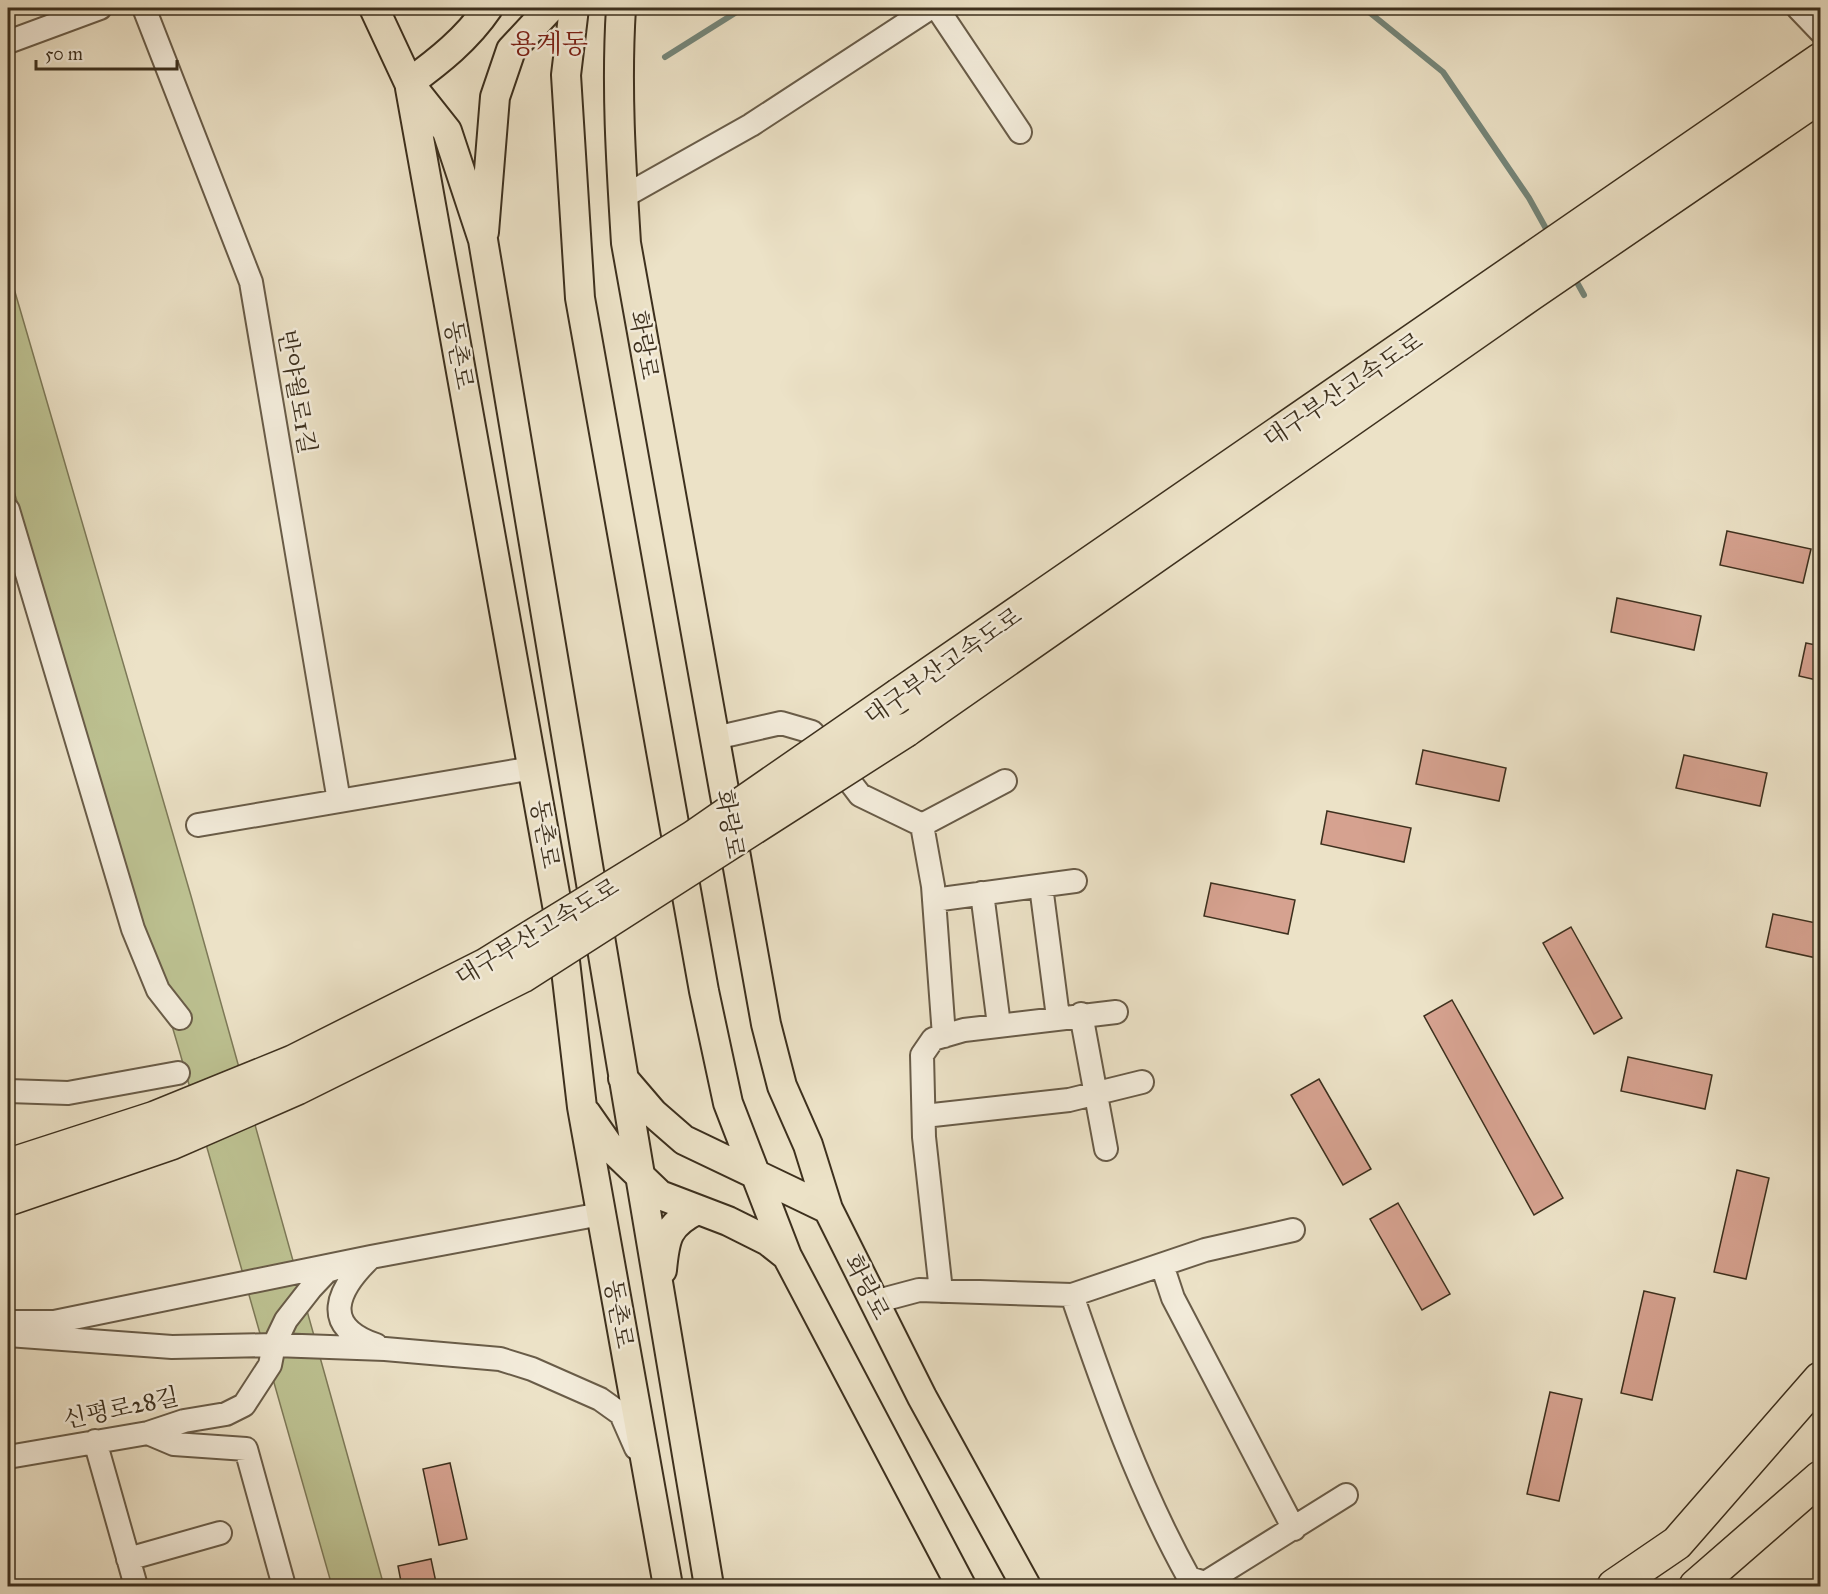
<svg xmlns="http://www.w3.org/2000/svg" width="1828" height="1594" viewBox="0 0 1828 1594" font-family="'IM FELL Great Primer','Noto Serif KR',serif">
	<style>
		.green { fill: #bdc292; stroke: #7d7958; stroke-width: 1.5 }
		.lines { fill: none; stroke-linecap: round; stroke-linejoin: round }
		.stream { stroke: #748579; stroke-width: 6 }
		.building { fill: #d6a290; stroke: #3d301e; stroke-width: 1.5 }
		.minor-casing { stroke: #695c48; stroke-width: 26 }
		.major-casing { stroke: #3d301e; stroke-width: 32 }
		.highway-casing { stroke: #3d301e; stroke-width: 36 }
		.minor { stroke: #f3ecdb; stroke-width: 22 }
		.major { stroke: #ece2c7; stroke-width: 28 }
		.highway { stroke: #ece2c7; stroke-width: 33 }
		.highway-bridge-casing { stroke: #3d301e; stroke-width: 36; stroke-linecap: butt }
		.highway-bridge { stroke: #ece2c7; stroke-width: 33 }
		.labels { text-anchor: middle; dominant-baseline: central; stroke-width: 5; stroke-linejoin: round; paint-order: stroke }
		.street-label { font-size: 24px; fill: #3d301e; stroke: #f3ecdb }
		.quarter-label { font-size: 27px; fill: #7a1f14; stroke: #f3ecdb }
	</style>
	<rect width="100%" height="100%" fill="#ece2c7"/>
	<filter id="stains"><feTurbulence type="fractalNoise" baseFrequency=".00333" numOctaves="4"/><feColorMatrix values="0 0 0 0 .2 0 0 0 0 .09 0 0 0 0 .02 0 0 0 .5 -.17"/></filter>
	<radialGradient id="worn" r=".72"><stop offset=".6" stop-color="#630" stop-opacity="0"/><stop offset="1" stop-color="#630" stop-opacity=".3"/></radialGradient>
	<path class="green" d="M8 268 191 896 384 1586H332L178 1046 8 471Z"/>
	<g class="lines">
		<path class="stream" d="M1364 8 1443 72 1529 198 1549 234
			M665 57 743 8
			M1574 277 1584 295"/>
	</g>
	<path class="building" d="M1727 531 1811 549 1803 583 1720 565Z
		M1617 598 1701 616 1694 650 1611 632Z
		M1806 643 1821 646V681L1799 676Z
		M1423 750 1506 768 1499 801 1416 784Z
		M1684 755 1767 773 1760 806 1676 788Z
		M1327 811 1411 828 1404 862 1321 844Z
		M1211 883 1295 900 1288 934 1204 916Z
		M1773 914 1821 924V959L1766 947Z
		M1571 927 1622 1018 1594 1034 1543 943Z
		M1452 1000 1563 1198 1534 1215 1424 1016Z
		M1628 1057 1712 1075 1705 1109 1621 1091Z
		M1319 1079 1371 1169 1343 1185 1291 1095Z
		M1737 1170 1769 1178 1746 1279 1714 1272Z
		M1398 1203 1450 1294 1422 1310 1370 1219Z
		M1644 1291 1675 1298 1652 1400 1621 1393Z
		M1550 1392 1582 1399 1559 1501 1527 1494Z
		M450 1463 467 1539 439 1545 423 1469Z
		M431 1559 437 1587H402L398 1566Z"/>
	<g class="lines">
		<g class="minor-casing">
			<path id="minor" d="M144 8 251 282 339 801
				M937 8 1020 132
				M1798 8 1820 31
				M8 42 100 8
				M623 197 751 125 930 8
				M8 510 133 929 158 990 180 1018
				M715 738 781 723 812 732 860 795 922 825 933 886 944 1036
				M198 825 533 768
				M922 825 1005 781
				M1041 886 1058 1017
				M982 893 999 1025
				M934 900 1075 881
				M1081 1014 1106 1149
				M8 1091 68 1093 178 1073
				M924 1116 1069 1100 1142 1082
				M370 1258C337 1290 320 1326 376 1345
				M1162 1265 1173 1298 1294 1529
				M941 1291 924 1137 922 1055 933 1039 964 1030 1116 1012
				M1072 1295C1105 1392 1139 1488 1189 1578L1205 1583 1346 1495
				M874 1302 919 1290 1072 1295 1205 1250 1293 1230
				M8 1322H54L371 1257 601 1214
				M8 1335 172 1347 274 1345 385 1349 500 1359 532 1369 600 1399 621 1414 636 1448
				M148 1433 174 1444 246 1449 284 1586
				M95 1441 136 1586
				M8 1457 148 1433 184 1421 226 1414 244 1405 270 1365 274 1345 286 1320 311 1288 327 1271 336 1268
				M128 1559 220 1533"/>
		</g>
		<g class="major-casing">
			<path id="major" d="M374 8 409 83 447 131 483 240 709 1586
				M574 8 566 75 580 298 704 991 728 1103 787 1256 961 1586
				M621 8C616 87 621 164 626 243L766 1024 782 1086 808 1145 828 1209 922 1397 1026 1586
				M409 83C439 61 467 39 488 8
				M410 88 561 927 582 1107 668 1586
				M484 232 495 97 511 50 550 8
				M623 1078 653 1113 684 1140 828 1209
				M586 1113 609 1146 660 1195 728 1221 768 1241 787 1256
				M662 1270C665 1238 667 1225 697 1210"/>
		</g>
		<g class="highway-casing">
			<path id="highway" d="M899 695 1820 60
				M906 730 1529 295 1820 96
				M1614 1586 1677 1543 1820 1379
				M1696 1586 1820 1478"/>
		</g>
		<use href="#minor" class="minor"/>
		<use href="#major" class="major"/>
		<use href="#highway" class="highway"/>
		<g class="highway-bridge-casing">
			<path id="highway-bridge" d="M10 1165 155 1118 293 1062 486 965 694 837 899 695
				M8 1199 171 1143 297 1088 522 976 906 730"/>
		</g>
		<use href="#highway-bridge" class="highway-bridge"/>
	</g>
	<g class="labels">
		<g class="street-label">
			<text transform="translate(644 345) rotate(80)">화랑로</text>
			<text transform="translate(459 355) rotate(80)">동촌로</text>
			<text transform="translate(1343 390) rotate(-34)">대구부산고속도로</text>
			<text transform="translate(297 392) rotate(80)">반야월로1길</text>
			<text transform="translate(943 666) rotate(-35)">대구부산고속도로</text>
			<text transform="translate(730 824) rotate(80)">화랑로</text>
			<text transform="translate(545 834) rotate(80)">동촌로</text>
			<text transform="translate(537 932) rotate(-31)">대구부산고속도로</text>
			<text transform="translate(867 1287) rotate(63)">화랑로</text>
			<text transform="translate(619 1314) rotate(80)">동촌로</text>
			<text transform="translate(121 1408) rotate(-12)">신평로28길</text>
		</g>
		<g class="quarter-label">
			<text x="549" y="43">용계동</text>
		</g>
	</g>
	<rect width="1828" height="1594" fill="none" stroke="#ece2c7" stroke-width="30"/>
	<rect x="9" y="9" width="1810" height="1576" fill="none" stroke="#3d301e" stroke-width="3"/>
	<rect x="15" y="15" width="1798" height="1564" fill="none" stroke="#3d301e" stroke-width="1.5"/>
	<path d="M36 60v9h141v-9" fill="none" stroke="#3d301e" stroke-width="3"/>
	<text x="45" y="60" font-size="18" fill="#3d301e" stroke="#f3ecdb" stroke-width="4.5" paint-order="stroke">50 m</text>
	<rect width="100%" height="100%" filter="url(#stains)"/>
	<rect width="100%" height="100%" fill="url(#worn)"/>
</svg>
